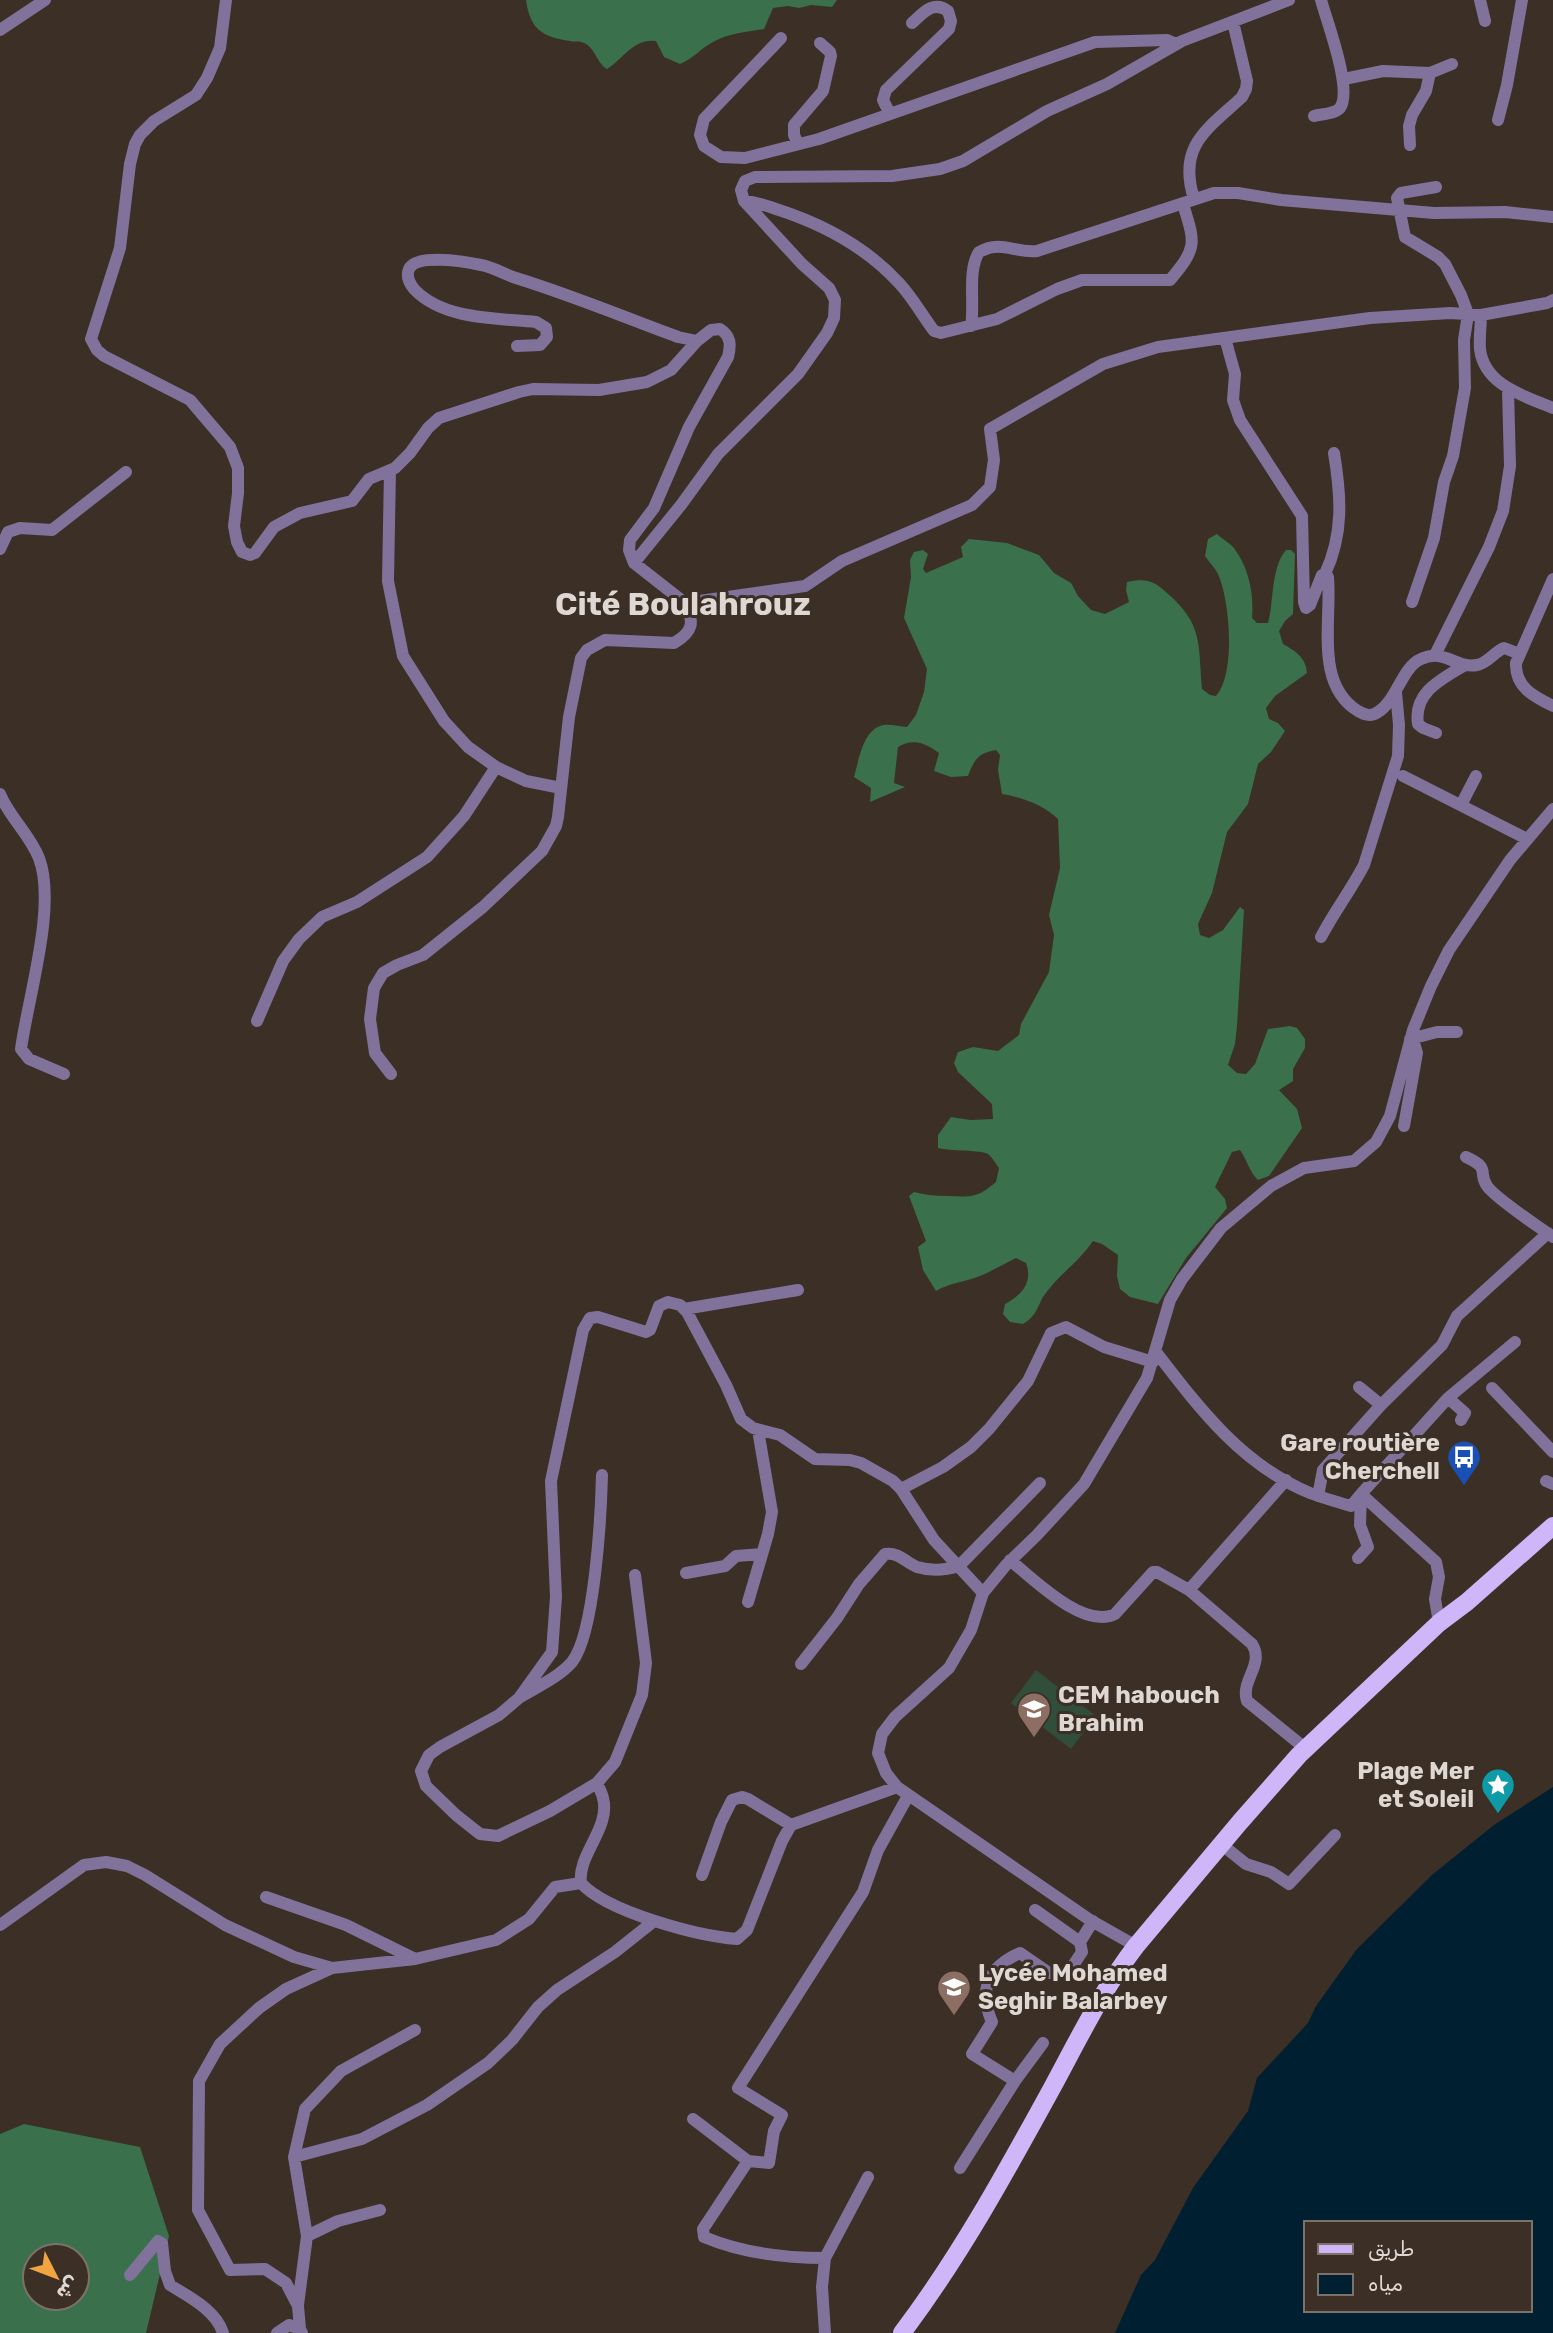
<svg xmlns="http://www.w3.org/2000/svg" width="1553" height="2333" viewBox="0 0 1553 2333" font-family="Rubik,'Noto Sans Arabic',sans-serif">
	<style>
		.green { fill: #314e3a }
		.forest { fill: #3a704c; fill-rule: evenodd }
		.water { fill: #001f30; fill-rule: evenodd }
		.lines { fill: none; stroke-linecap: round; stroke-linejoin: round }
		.street { stroke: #81729b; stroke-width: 12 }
		.primary { stroke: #ceb6f8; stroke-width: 18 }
		.labels { text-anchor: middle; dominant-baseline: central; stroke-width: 6; stroke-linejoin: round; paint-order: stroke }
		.poi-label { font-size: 24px; font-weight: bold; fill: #dfd7d1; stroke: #3b2f26; text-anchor: end }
		.district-label { font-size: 32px; font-weight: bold; fill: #dfd7d1; stroke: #3b2f26 }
	</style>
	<rect width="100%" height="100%" fill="#3b2f26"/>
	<path class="green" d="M1036 1670 1096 1716 1071 1749 1011 1703Z"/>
	<path class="forest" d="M526 0H837L832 7 811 5 799 8 788 6 773 8 764 29C747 32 729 33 713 42 701 48 693 59 680 64L664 57 656 41C634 38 624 58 607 69 596 63 595 45 581 42 578 41 574 42 570 41 542 37 530 29 526 0Z
		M1217 534C1222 539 1230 543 1234 548 1249 568 1254 594 1252 618L1257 623H1268C1274 601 1271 567 1286 550H1291L1295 554 1293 614 1285 621 1279 631 1283 644C1295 651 1306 657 1307 673L1275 696 1266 708 1269 719 1278 723 1285 731 1271 752 1258 764 1248 804 1227 832 1212 893 1198 924 1200 935 1209 938 1223 930 1240 907 1244 910 1237 1026 1235 1044 1228 1065 1237 1073 1246 1074 1255 1064 1268 1029 1290 1026 1297 1028 1305 1039V1048L1293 1069V1081L1279 1090 1297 1109 1302 1128 1269 1176 1258 1180C1250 1173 1247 1160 1240 1150L1232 1152 1215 1187 1225 1199 1227 1208 1186 1258 1158 1304 1130 1297 1120 1289 1117 1276 1118 1255 1102 1244 1093 1241C1079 1262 1057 1276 1043 1297 1036 1310 1036 1316 1023 1324L1010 1322 1003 1314 1005 1304C1022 1295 1033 1282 1026 1263L1016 1258C1004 1264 992 1271 980 1276 965 1282 949 1283 936 1291L923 1270 918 1247 926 1241 909 1196 914 1192C926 1195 936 1196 948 1196 972 1197 977 1198 996 1182L999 1168C996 1164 992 1157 988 1154 982 1150 950 1151 938 1148V1135L951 1117 970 1120 993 1119 992 1104 958 1072 954 1063 958 1052 973 1047 998 1051 1019 1035 1021 1024 1049 972 1054 935 1049 915 1060 868 1058 819C1044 805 1022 797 1002 794L998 770 1000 755 996 750C978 753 974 760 968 776L951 777 934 771 939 753C925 743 914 738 898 747L894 783 905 787 870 802 871 788 854 777C859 760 863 728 884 725 891 724 900 727 907 727L916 715 924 692 927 669 904 618 911 577 910 560 914 552 923 550 928 554 923 569 926 573 963 557 961 547 969 539 1007 543 1039 555 1054 573 1071 583 1078 596 1091 610 1105 614 1129 602 1126 590 1127 582C1146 578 1154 581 1167 593 1204 625 1198 645 1202 689L1210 695 1216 696C1236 674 1230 601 1218 574 1215 568 1209 562 1205 556L1208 539Z
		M24 2124 140 2147 169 2236 146 2333H0V2134ZM35 2256H77V2298H35Z"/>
	<path class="water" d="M1553 1787V2333H1115L1141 2275 1155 2260 1193 2188 1248 2111 1257 2078 1308 2023 1316 2006 1357 1949 1432 1875 1494 1825ZM1306 2223H1530V2310H1306Z"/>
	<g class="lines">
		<path class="street" d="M226 0 220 48 207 78 196 95 154 121 140 135 135 144 130 164 120 248 91 339 97 350 104 356 190 400 230 447 238 468V493L234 526 237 542 242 552 250 555 255 553 274 527 300 513 352 501 369 479 395 468 410 453 428 428 439 418 519 392 533 389 599 390 647 382 671 370 697 341 711 330 720 329C731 336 731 345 728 357L689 427 654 508 630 540 629 550 634 563 681 505 718 454 798 374 827 333 834 318 835 300 829 288 802 264 744 201 741 190 745 181 755 177 892 176 940 169 963 161 1047 111 1107 84 1182 41 1289 0
			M1480 0 1485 21
			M0 30 45 0
			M781 38 704 119 700 135 704 146 721 157 745 158 819 139 1095 42 1167 40 1176 44
			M1430 73 1452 64
			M1344 79 1383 71 1430 73 1426 91 1412 115 1409 126 1410 145
			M890 114 883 100 886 90 949 29 951 21 948 11C933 0 923 13 912 23
			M1314 116C1321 114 1335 114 1340 108 1353 90 1327 22 1321 0
			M1498 120 1507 85 1522 0
			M798 144 794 135V125L823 91 831 56 830 52 820 43
			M1194 199C1177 145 1208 129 1242 97L1246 89 1247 81 1233 22
			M744 201C756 202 765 205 776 209 823 224 865 246 899 283 913 298 922 315 934 331L941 333 997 319 1057 289 1082 280H1170C1198 247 1195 243 1183 204
			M1553 300 1547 303 1481 315C1481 326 1479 338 1480 349 1484 385 1524 396 1553 408
			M971 326C975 304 967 271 979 252 1002 240 1013 253 1037 251L1214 193H1238L1281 200 1434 213 1505 212 1553 217
			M1225 338 1235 374 1233 400 1240 420 1302 516 1304 602 1306 608 1310 605 1322 575 1326 574 1328 577C1332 620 1314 684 1358 711 1365 715 1371 717 1378 712 1397 700 1402 667 1421 659 1444 648 1456 669 1477 665 1488 663 1494 652 1504 648L1520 654
			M517 346 540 345 547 337 546 328 536 322C497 318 443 320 414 289 410 284 406 276 409 269 417 253 466 262 481 265 493 267 504 274 516 278 571 295 624 317 678 337L697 341
			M390 470 388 581 403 656 444 721 468 747 496 767 526 781 561 788
			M0 549 8 532 20 528 52 530 126 472
			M634 563 685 603 805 586 842 561 972 505 990 487 994 460 990 429 1103 364 1158 347 1370 318 1450 313 1481 315
			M1325 574C1344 533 1341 496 1334 453
			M1553 579 1516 663C1515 687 1533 696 1553 706
			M1412 602 1434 538 1444 482 1453 456 1465 388 1464 340 1468 314 1461 295 1445 264 1438 257 1405 237 1397 198 1401 193 1436 187
			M1435 655 1489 547 1503 511 1510 466 1508 389
			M1436 733 1423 728 1418 724C1413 692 1442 679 1465 665
			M1403 776 1527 839
			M0 794C9 817 29 833 39 858 57 906 28 997 21 1049L29 1059 64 1074
			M1461 805 1476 776
			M1321 937C1334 912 1351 890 1364 865L1398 756 1399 725 1396 692
			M257 1021 283 961 299 939 322 917 357 902 427 857 464 816 496 767
			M391 1074 375 1053 370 1019 374 988 383 973 397 965 423 955 483 907 542 851 556 826 558 817 569 717 581 658 587 650 605 640 674 643C693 632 695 622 685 603
			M1404 1126 1417 1053 1414 1043 1410 1039 1437 1032H1457
			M1466 1157C1492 1169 1477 1171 1487 1186 1496 1199 1538 1226 1553 1237
			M684 1309 798 1290
			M1156 1352C1199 1408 1242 1465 1310 1493 1323 1498 1337 1502 1351 1506L1361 1494 1436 1562 1439 1577 1435 1599 1439 1623
			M1359 1387 1381 1405
			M1492 1388 1553 1452
			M1448 1398 1465 1413 1461 1420
			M1546 1481 1553 1484
			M901 1489 943 1467 971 1447 989 1429 1028 1381 1051 1333 1066 1327 1104 1347 1153 1362
			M1318 1496 1323 1470 1381 1405 1442 1345 1457 1316 1548 1233
			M1358 1558 1368 1547 1360 1525 1361 1494 1448 1398 1515 1342
			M1010 1560C1033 1579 1084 1630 1115 1614L1153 1572H1157L1189 1590 1252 1644C1265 1664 1240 1681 1247 1701L1306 1749
			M686 1573 725 1566 736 1556 762 1554
			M635 1575 646 1663 642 1695 615 1762 597 1783 550 1811 498 1836 480 1834 456 1815 426 1786 421 1771 429 1755 440 1747 499 1715 519 1698 552 1652 556 1597 551 1481 583 1330 590 1318 598 1317 646 1332 650 1330 659 1306 668 1302 680 1305 687 1312 726 1385 741 1419 753 1428 780 1435 815 1459 850 1460 861 1463 893 1481 901 1489 934 1540 983 1593
			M1189 1590 1286 1480
			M748 1602 768 1534 772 1512 758 1430
			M801 1664 837 1618 859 1584 885 1554C899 1552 905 1562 917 1567 930 1571 946 1570 959 1566L1040 1483
			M522 1696C539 1686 559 1677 572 1662 595 1633 601 1514 602 1475
			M597 1783C599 1788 602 1793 603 1798 611 1828 577 1855 581 1883 607 1912 698 1936 737 1939L747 1930 782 1841 791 1825 897 1787
			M1221 1844 1246 1864 1271 1872 1289 1884 1335 1835
			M702 1875 721 1822 732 1800 742 1797 748 1799 791 1825
			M266 1897 346 1925 415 1959
			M1035 1910 1080 1942 1093 1921
			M0 1925 84 1865 106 1862 127 1866 145 1875 225 1925 294 1957 332 1968 415 1959 496 1940 529 1919 555 1887 581 1883
			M1136 1946 1090 1920 897 1787 886 1773 878 1753 882 1734 895 1717 949 1668 971 1630 983 1593 1006 1565 1037 1535 1084 1484 1147 1378 1170 1300 1182 1279 1221 1228 1271 1186 1304 1168 1354 1161 1376 1142 1390 1116 1413 1030 1431 986 1449 950 1510 860 1553 809
			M1015 2081 1043 2043
			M693 2119 748 2161 769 2163 774 2131 782 2115 738 2088 863 1892 878 1850 908 1796
			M294 2157 362 2139 427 2105 488 2063 512 2040 538 2007 557 1990 615 1952 654 1921
			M748 2161 703 2229 704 2237C742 2253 784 2258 825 2258
			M960 2168 1015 2081 972 2054 992 2022C978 1990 988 1967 1020 1953L1049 1973H1068L1082 1952 1080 1942
			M307 2236 338 2221 380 2210
			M130 2275 158 2241 162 2243 165 2271 170 2285C189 2297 216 2310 223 2333
			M298 2305 307 2236 294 2157 305 2109 341 2071 415 2030
			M300 2329 298 2306 286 2283 265 2269 230 2270 198 2210 199 2081 220 2044 259 2008 286 1989 332 1968
			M277 2333 289 2325 300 2329 302 2333
			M825 2333 822 2287 825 2258 868 2177"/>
		<path class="primary" d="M902 2333C960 2256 1006 2172 1052 2088 1078 2040 1102 1990 1136 1946L1240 1822 1299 1755 1439 1623 1467 1602 1553 1526"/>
	</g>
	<defs>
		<g id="bus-pin" transform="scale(1.75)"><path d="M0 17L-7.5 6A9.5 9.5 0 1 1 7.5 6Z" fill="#1a4fb4" stroke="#3b2f26"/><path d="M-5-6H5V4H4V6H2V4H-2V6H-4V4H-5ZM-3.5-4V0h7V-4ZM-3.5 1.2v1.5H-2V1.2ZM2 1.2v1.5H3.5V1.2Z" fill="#fff"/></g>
		<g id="school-pin" transform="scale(1.75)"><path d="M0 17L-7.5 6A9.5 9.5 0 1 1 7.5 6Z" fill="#8d6e63" stroke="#3b2f26"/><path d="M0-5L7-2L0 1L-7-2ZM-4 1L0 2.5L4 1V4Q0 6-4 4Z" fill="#fff"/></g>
		<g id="sight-pin" transform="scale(1.75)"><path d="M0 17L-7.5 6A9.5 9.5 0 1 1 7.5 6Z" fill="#0f9aa8" stroke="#3b2f26"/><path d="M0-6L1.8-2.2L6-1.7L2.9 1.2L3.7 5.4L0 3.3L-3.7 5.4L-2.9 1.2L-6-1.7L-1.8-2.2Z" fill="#fff"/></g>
	</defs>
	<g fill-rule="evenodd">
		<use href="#bus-pin" x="1464" y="1457"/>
		<use href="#school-pin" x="1034" y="1709"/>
		<use href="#sight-pin" x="1498" y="1785"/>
		<use href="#school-pin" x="954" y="1987"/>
	</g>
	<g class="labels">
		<g class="poi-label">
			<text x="1440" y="1443">Gare routière<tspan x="1440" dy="28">Cherchell</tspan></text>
			<text x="1058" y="1695" text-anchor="start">CEM habouch<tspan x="1058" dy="28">Brahim</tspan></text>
			<text x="1474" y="1771">Plage Mer<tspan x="1474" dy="28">et Soleil</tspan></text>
			<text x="978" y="1973" text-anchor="start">Lycée Mohamed<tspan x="978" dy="28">Seghir Balarbey</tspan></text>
		</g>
		<g class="district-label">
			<text x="683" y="604">Cité Boulahrouz</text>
		</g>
	</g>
	<rect x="1304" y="2221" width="228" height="91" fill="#3b2f26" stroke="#7d726a" stroke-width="2"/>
	<rect x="1318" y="2244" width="35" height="10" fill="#ceb6f8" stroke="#7d726a" stroke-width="2"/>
	<text x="1368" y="2256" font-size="21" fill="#dfd7d1">طريق</text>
	<rect x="1318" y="2274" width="35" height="21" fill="#001f30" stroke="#7d726a" stroke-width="2"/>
	<text x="1368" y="2291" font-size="21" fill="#dfd7d1">مياه</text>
	<g transform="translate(56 2277) rotate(132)"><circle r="33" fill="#3b2f26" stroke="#7d726a" stroke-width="2"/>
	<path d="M0-5L12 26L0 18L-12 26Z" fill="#f1a540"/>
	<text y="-10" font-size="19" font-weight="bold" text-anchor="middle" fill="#dfd7d1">ش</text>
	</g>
</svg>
